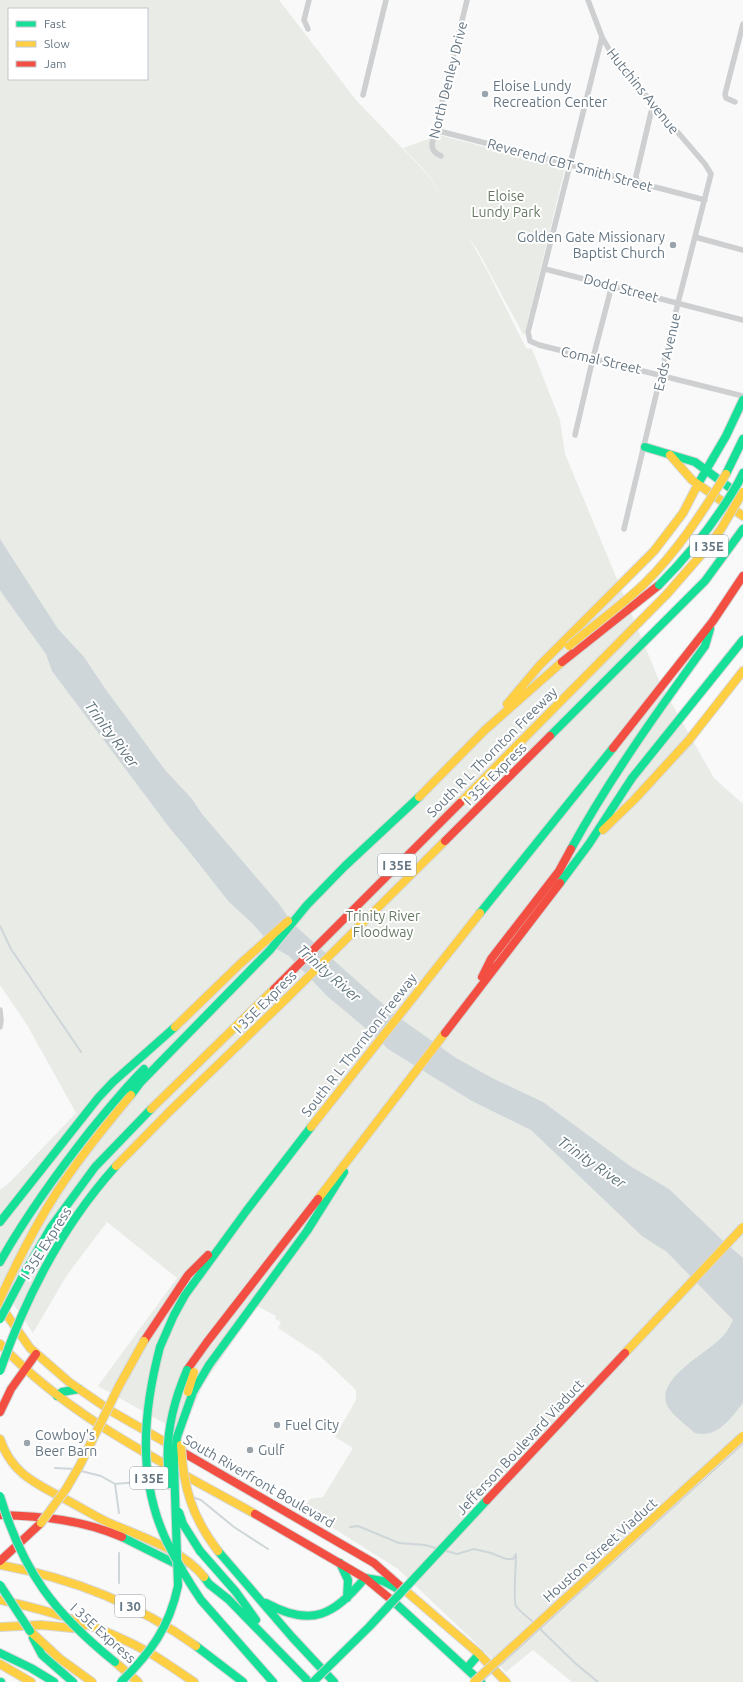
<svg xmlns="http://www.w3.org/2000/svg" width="743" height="1682" viewBox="0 0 743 1682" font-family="Ubuntu,sans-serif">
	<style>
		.green { fill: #e8ebe6; fill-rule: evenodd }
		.water { fill: #ced6d9 }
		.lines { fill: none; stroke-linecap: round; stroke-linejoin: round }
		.stream { stroke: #ced6d9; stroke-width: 2 }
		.fast-casing { stroke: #d5d6d7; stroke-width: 10 }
		.slow-casing { stroke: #d5d6d7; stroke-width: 10 }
		.jam-casing { stroke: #d5d6d7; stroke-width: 10 }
		.street { stroke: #cecfd0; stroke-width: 5.5 }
		.fast { stroke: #16e098; stroke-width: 8 }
		.slow { stroke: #ffcf43; stroke-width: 8 }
		.jam { stroke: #f24e42; stroke-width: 8 }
		.tram { stroke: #c3c5c6; stroke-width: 1 }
		.fast-bridge-casing { stroke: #d5d6d7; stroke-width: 10; stroke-linecap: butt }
		.slow-bridge-casing { stroke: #d5d6d7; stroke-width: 10; stroke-linecap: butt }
		.jam-bridge-casing { stroke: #d5d6d7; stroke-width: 10; stroke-linecap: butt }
		.fast-bridge { stroke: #16e098; stroke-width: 8 }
		.slow-bridge { stroke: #ffcf43; stroke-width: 8 }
		.jam-bridge { stroke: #f24e42; stroke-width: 8 }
		.poi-dot { fill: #99a4ac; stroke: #fff; stroke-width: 1.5 }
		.labels { text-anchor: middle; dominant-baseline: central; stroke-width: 4; stroke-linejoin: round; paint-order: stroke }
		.shield { fill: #fff; stroke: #939fa8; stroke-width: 1 }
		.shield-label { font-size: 13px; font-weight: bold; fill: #657683 }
		.street-label { font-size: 14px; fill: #657683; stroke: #fff }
		.poi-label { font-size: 14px; fill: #657683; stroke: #fff; text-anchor: start }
		.park-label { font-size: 14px; fill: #687a64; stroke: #fff }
		.water-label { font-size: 15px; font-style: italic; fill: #60757c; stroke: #fff }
	</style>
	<rect width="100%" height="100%" fill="#f9f9f9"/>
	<path class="green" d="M0 0H279L356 100 428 175 446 203 428 174 403 148 439 135 565 168 524 336 478 251 468 236 489 274 526 348 532 349 560 420 565 454 661 685 714 778 743 804V1682H572L533 1650 506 1672 398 1569 303 1509 310 1499 323 1497 353 1448 335 1437 356 1400V1390L319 1355 278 1328 281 1322 275 1319 276 1316 257 1306 203 1385 182 1433 98 1386 177 1278 107 1222 67 1275 33 1333 0 1284V1190L10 1182 76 1113 27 1025 0 985ZM9 9H147V79H9Z"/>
	<path class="water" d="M0 539 58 629 84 657 104 687 165 770 192 799 202 814 279 904 292 923 394 1014 456 1058 494 1079 543 1102 630 1166 669 1189 720 1238 743 1258V1403C731 1418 717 1439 695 1433 687 1426 671 1414 667 1405 655 1379 707 1353 721 1338 726 1334 730 1326 733 1320L667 1252 642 1236 531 1130 472 1101 388 1049 376 1037 327 996 289 956 273 947 253 924 229 902 185 846 172 831 52 671 46 654 4 596 0 590Z"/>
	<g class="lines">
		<path class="stream" d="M0 926 11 949 81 1052
			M55 1468 75 1469
			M81 1471 101 1476 115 1484
			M154 1485 169 1489
			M192 1497 201 1500 234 1527 268 1549
			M119 1513 115 1484 137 1482 146 1484
			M350 1527 358 1526 399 1543 425 1545 439 1549
			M443 1550 457 1554 474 1549 491 1553 506 1559H513L516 1554
			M119 1553V1583
			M516 1556C516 1564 513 1601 516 1606 520 1612 529 1618 534 1623
			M537 1626 575 1663 598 1682"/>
		<g class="fast-casing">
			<path id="fast" d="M645 447 695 462 737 493
				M726 474 743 439
				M738 483 743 473
				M698 484 726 436 743 400
				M550 736 705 581 743 529
				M571 849C610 778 657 712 705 646L710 629
				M560 883 589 844 632 778 743 640
				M480 913 613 748
				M131 1095 140 1083 270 950 307 905 345 866 419 797
				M0 1222 98 1098 113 1082 175 1027
				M0 1262C26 1216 57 1173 90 1131 107 1110 125 1088 144 1069
				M25 1272 51 1227 95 1167 151 1109
				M160 1347 174 1315 185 1295 247 1210 311 1127
				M209 1365 307 1231 344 1172
				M57 1396 62 1392 79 1389
				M122 1537 182 1567
				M200 1551 236 1592 256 1620
				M218 1551 292 1637 334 1682
				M340 1563 348 1580 347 1598
				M204 1577 209 1584 228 1599 309 1682
				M365 1578 383 1581 400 1590
				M201 1600 273 1682
				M394 1602 481 1682
				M266 1603C312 1628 334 1615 365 1578
				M33 1638 42 1655 73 1682
				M196 1646 243 1682
				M0 1653 31 1668 54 1682
				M467 1668 479 1654
				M0 1682H1"/>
		</g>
		<g class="slow-casing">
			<path id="slow" d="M670 455 692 480 743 516
				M507 704 540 665 654 551 683 513 698 484
				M419 797 485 730 562 662
				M460 803 667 594
				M603 830 634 800 689 740 743 671
				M287 998 445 841
				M175 1027 240 964 288 921
				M151 1109 274 989
				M311 1127 480 913
				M318 1199 445 1033
				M0 1299C17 1262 35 1226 57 1192 79 1158 105 1126 131 1095
				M0 1305 30 1348 69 1382 111 1411 179 1450
				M0 1344C71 1419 166 1464 255 1514
				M0 1439C11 1471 31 1481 59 1496 75 1504 91 1514 107 1522 139 1536 182 1549 204 1577
				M0 1565C72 1578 136 1603 196 1646
				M400 1586 478 1653 506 1682
				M0 1600C52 1611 103 1627 150 1653 165 1662 179 1672 194 1682
				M0 1627 41 1625 82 1629
				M30 1631 59 1658 92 1682
				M115 1662 138 1682
				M0 1664 31 1682"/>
		</g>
		<g class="jam-casing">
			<path id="jam" d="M562 662 659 585
				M613 748 713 621 743 576
				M445 841 550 736
				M482 977 491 959 559 871 571 849
				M274 989 460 803
				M445 1033 560 883
				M144 1341 188 1275 208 1255
				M187 1370 207 1342 318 1199
				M0 1412 11 1389 36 1354
				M179 1450 374 1563 400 1586
				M255 1514 365 1578 394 1602
				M0 1515C43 1516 82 1520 122 1537
				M0 1561 41 1523"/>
		</g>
		<path class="street" d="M588 0 602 37 614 58 705 164 711 174 678 303 624 529
			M308 29 304 20 309 0
			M602 37 528 332 530 341 539 345 743 396
			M363 95 386 0
			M735 102 726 98 725 94 743 24
			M435 130 705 200
			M441 156C435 153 432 151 432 144L467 0
			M637 182 636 176 653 104
			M695 237 743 250
			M545 269 743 320
			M575 435 593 358 612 285
			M0 1010 1 1020 0 1027"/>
		<use href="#fast" class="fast"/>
		<use href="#slow" class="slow"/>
		<use href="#jam" class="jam"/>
		<path class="tram" d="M482 1682 743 1444"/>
		<g class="fast-bridge-casing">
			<path id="fast-bridge" d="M659 585C690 554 716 521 738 483
				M0 1319 25 1272
				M160 1347C143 1412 137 1479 167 1542 177 1562 188 1581 201 1600
				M0 1371C26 1296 63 1225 116 1166
				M170 1484C163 1444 171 1407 187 1370
				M0 1496C23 1572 54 1613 115 1662
				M179 1512 183 1524 200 1551
				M0 1585 30 1631
				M121 1682C151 1652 169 1628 178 1586L174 1463 177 1437 193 1392 209 1365
				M313 1682 369 1627 487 1500"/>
		</g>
		<g class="slow-bridge-casing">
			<path id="slow-bridge" d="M667 594 708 547 721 529 743 492
				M569 646C594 625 621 606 644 584 677 552 702 513 726 474
				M116 1166 170 1111 287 998
				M625 1353 743 1227
				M188 1392 194 1372
				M181 1445C183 1487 192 1517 218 1551
				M41 1523 66 1489 80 1465 119 1386 144 1341
				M474 1682 743 1436"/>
		</g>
		<g class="jam-bridge-casing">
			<path id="jam-bridge" d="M487 1500 625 1353"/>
		</g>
		<use href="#fast-bridge" class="fast-bridge"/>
		<use href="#slow-bridge" class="slow-bridge"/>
		<use href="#jam-bridge" class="jam-bridge"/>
	</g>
	<g class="poi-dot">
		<circle cx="485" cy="94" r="4"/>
		<circle cx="673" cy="245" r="4"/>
		<circle cx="277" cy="1425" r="4"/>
		<circle cx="27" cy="1443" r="4"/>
		<circle cx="250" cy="1450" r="4"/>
	</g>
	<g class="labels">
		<g class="shield">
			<rect x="690" y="535" width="38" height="22" rx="3"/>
			<rect x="378" y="854" width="38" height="22" rx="3"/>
			<rect x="130" y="1467" width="38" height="22" rx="3"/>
			<rect x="115" y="1595" width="30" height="22" rx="3"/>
		</g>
		<g class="shield-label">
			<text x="709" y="546">I 35E</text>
			<text x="397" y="865">I 35E</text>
			<text x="149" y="1478">I 35E</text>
			<text x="130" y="1606">I 30</text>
		</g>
		<g class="street-label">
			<text transform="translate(448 80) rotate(-76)">North Denley Drive</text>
			<text transform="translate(643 91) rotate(51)">Hutchins Avenue</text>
			<text transform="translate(570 165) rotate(15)">Reverend CBT Smith Street</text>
			<text transform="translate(621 288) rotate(15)">Dodd Street</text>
			<text transform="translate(667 352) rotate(-77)">Eads Avenue</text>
			<text transform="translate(601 360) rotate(13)">Comal Street</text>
			<text transform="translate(492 752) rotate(-45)">South R L Thornton Freeway</text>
			<text transform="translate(495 774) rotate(-45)">I 35E Express</text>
			<text transform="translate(265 1002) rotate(-45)">I 35E Express</text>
			<text transform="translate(359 1045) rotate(-52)">South R L Thornton Freeway</text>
			<text transform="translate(46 1243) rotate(-58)">I 35E Express</text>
			<text transform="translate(520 1447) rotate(-47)">Jefferson Boulevard Viaduct</text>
			<text transform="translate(259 1481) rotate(30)">South Riverfront Boulevard</text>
			<text transform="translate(600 1550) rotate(-42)">Houston Street Viaduct</text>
			<text transform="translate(103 1633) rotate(42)">I 35E Express</text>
		</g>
		<g class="poi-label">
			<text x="493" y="86">Eloise Lundy<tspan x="493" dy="16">Recreation Center</tspan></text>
			<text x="665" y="237" text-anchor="end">Golden Gate Missionary<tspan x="665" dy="16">Baptist Church</tspan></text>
			<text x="285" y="1425">Fuel City</text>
			<text x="35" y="1435">Cowboy's<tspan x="35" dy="16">Beer Barn</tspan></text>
			<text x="258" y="1450">Gulf</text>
		</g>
		<g class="park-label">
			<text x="506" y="196">Eloise<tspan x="506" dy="16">Lundy Park</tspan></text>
			<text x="383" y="916">Trinity River<tspan x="383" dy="16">Floodway</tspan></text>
		</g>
		<g class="water-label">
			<text transform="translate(112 734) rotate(53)">Trinity River</text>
			<text transform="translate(329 973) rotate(41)">Trinity River</text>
			<text transform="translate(592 1162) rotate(35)">Trinity River</text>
		</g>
	</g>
	<rect x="8" y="8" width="140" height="72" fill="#ffffff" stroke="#c1c8cd"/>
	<rect x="16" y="21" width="20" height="6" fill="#16e098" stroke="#c1c8cd"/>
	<text x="44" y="28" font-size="12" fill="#657683">Fast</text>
	<rect x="16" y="41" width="20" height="6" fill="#ffcf43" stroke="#c1c8cd"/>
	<text x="44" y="48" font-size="12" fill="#657683">Slow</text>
	<rect x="16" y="61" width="20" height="6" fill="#f24e42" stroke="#c1c8cd"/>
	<text x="44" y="68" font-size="12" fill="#657683">Jam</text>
</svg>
